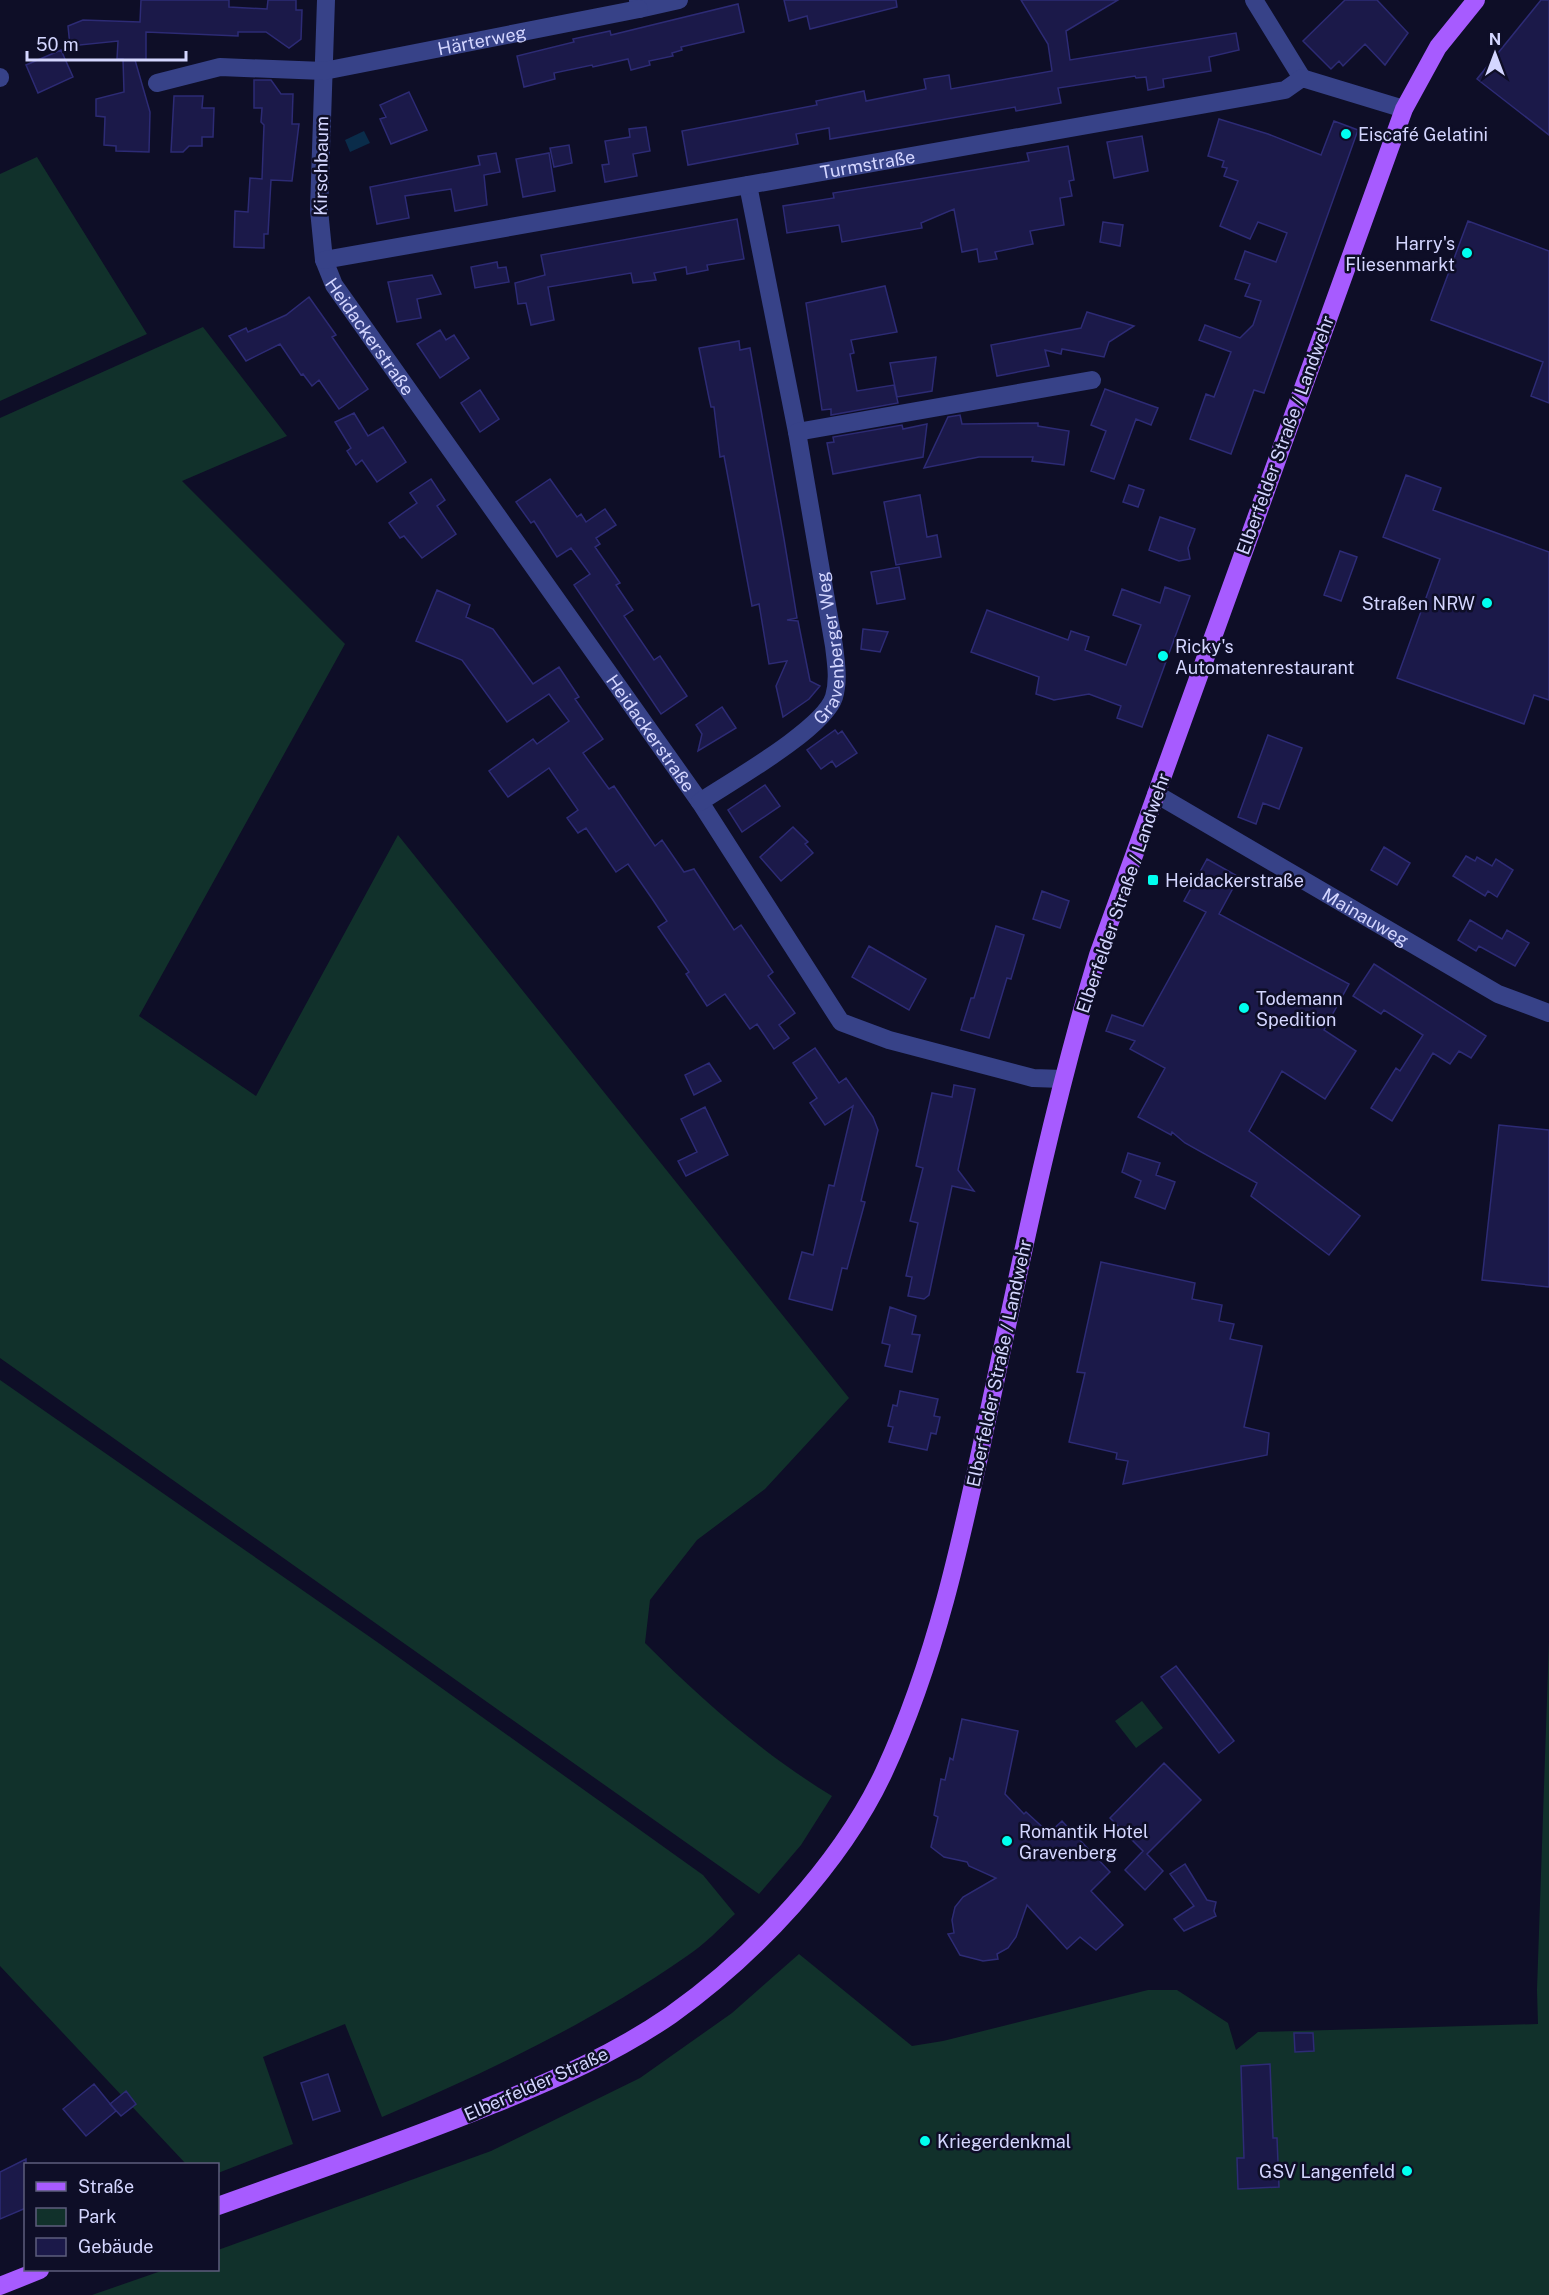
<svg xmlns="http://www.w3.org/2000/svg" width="1549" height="2295" viewBox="0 0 1549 2295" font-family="'Public Sans',sans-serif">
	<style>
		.green { fill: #11312b }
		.water { fill: #0a2c4a }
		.building { fill: #1b1949; stroke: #2d2b75; stroke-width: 1.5 }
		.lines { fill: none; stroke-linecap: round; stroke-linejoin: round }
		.minor { stroke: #374288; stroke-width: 18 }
		.major { stroke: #a75bff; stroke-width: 18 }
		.poi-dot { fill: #00ffef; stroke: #0e0e27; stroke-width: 2 }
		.labels { text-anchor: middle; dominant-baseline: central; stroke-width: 5; stroke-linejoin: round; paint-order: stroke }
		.street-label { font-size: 18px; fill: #d4d6ff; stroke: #0e0e27 }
		.poi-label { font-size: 18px; fill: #d4d6ff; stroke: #0e0e27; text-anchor: start }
	</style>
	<rect width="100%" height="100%" fill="#0e0e27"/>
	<path class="green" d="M37 157 147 334 0 401V174Z
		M203 327 287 436 182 481 345 644 139 1016 256 1096 398 835 849 1398 765 1489 697 1540 650 1600 645 1643C702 1700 763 1754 832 1796L801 1845 759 1894 0 1358V418Z
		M0 1380 380 1644 703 1875 735 1914C720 1928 704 1945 687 1956 591 2023 489 2071 382 2117L345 2024 263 2057 293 2144 218 2173V2164H186L0 1966Z
		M1549 1641V2295H92L164 2270H218V2250L491 2151 640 2078 732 2013 799 1954 912 2046 943 2041 1148 1990H1177L1228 2023 1236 2050 1258 2032 1538 2024 1537 1990Z
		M1142 1701 1163 1728 1136 1748 1115 1721Z"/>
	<path class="water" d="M364 131 370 143 350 152 345 140Z"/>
	<path class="building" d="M141 0H229V7L267 9 268 0H296V10H302L301 39 289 48 266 32H238V36L146 32V60H135L150 112 149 152 116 151V146L104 145 105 117 96 116V99L124 92 123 59H117L118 41 70 46 68 26 83 20 140 22Z
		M784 0H896L897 7 810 29 807 16 789 21Z
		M1021 0H1118L1066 31 1070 60 1236 33 1239 50 1209 57 1211 71 1163 79 1164 87 1148 90 1146 77 1136 78 1135 76 1058 88 1061 103 1016 111 1015 107 830 139 829 128 796 134 798 144 688 165 682 131 817 105 816 101 864 91 866 101 926 89 924 79 949 75 951 89 1052 71 1048 44Z
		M1345 0H1377L1408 33 1385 65 1365 44 1343 66 1339 61 1331 69 1303 41Z
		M1541 0H1549V135L1477 79Z
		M738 4 744 32 681 47 682 50 672 53 673 56 649 61 650 65 631 70 628 59 593 67 592 65 554 73 555 79 524 87 517 56 574 42 573 39 610 31 611 35Z
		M61 50 73 77 38 93 26 65Z
		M254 80H271L281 94H293L292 124H299L292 181 271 180 268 234H264V248L234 247 235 211 248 212 250 178 262 179 264 125 261 122 262 108H254Z
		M409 92 427 130 391 144 380 119 386 117 380 105Z
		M174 96H203L202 108H214L213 137H202V146H189L183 152H171Z
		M1219 119 1268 134 1321 155 1334 121 1358 130 1264 393 1254 390 1231 454 1190 439 1206 394 1214 397 1231 352 1199 340 1205 325 1240 338 1253 325 1261 301 1245 296 1250 284 1235 279 1245 251 1276 262 1287 233 1258 222 1250 239 1220 226 1238 181 1224 176 1227 168 1222 167 1224 161 1208 156Z
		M646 127 650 151 633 154 637 176 605 182 602 165 609 164 605 141 630 137 629 129Z
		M1142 136 1148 171 1114 178 1107 142Z
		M569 145 572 163 554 167 550 148Z
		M1068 146 1074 180 1069 181 1072 196 1060 198 1064 225 1030 231 1033 244 995 252 997 259 979 262 977 249 962 252 954 209 921 223 922 228 842 242 839 225 787 233 783 206 834 198 833 193 1029 161 1027 153Z
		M496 153 500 172 484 175 487 205 455 211 451 189 405 196 409 218 377 224 370 187 480 165 478 156Z
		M549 153 555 191 523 197 516 159Z
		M737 219 744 259 707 265 708 270 687 274 686 267 654 273 656 280 633 283 631 273 548 287 554 320 531 325 526 303 518 304 515 283 545 275 541 255Z
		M1468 221 1549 251V403L1531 396 1543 362 1431 320Z
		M1103 222 1123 225 1120 246 1100 242Z
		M497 262 498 268 506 267 509 282 475 288 471 267Z
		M432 275 441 294 417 299 421 318 397 322 388 282Z
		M885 286 897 332 851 340 854 353 850 354 857 391 894 385 898 403 831 415V409L822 410 806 303Z
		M309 297 336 335 332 337 368 389 339 409 319 380 312 386 303 374 301 375 280 344 246 361 229 336 246 328 248 332 286 315Z
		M1087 312 1134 326 1109 342 1104 357 1062 349 1061 354 1045 350 1049 366 997 376 991 345 1081 328Z
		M440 330 446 340 454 335 469 358 440 378 417 344Z
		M739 341 740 350 750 348 784 539 797 618 787 620 798 621 810 681 820 686 809 699 783 717 776 686 787 661 769 664 759 604 752 606 724 456 720 457 714 407H711L709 398 699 348Z
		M936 357 932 391 897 397 890 363Z
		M1105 389 1158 408 1151 425 1136 419 1114 479 1091 471 1106 431 1091 425Z
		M480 390 499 419 480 432 461 403Z
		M354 413 368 436 383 427 406 462 377 482 362 460 356 465 347 451 351 448 335 422Z
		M960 415 962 424 1038 423V426L1069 431 1064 465 1032 461 1033 457H979L924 468 948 417Z
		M927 424 923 457 833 474 827 443 834 442 833 437 902 425 903 429Z
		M1406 475 1441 488 1433 510 1549 552V700L1534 695 1524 724 1397 678 1440 559 1383 537Z
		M431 479 445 500 437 506 456 534 422 558 404 536 400 538 389 523 417 503 410 493Z
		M550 479 577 517 581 514 586 522 605 509 616 525 596 538 600 544 595 547 620 583 616 585 633 610 624 616 654 660 660 656 687 696 661 714 574 585 590 574 571 548 557 557 534 521 531 523 516 502Z
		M1129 485 1144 490 1138 507 1123 502Z
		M920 495 927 537 937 535 941 557 896 565 884 502Z
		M1160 517 1195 529 1188 548 1190 559 1179 561 1149 550Z
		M1340 551 1357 557 1341 601 1324 595Z
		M899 567 905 599 877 604 871 572Z
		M1165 587 1190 596 1142 727 1117 718 1121 706 1089 694 1054 700 1036 694 1039 677 971 652 987 610 1068 640 1071 631 1089 637 1085 650 1126 665 1141 625 1113 615 1122 589 1160 603Z
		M437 590 470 605 466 617 493 629 533 684 559 667 579 697 575 699 603 739 583 753 609 789 614 786 655 846 662 840 684 872 694 869 734 930 741 925 773 972 768 976 795 1013 779 1025 789 1038 774 1049 757 1024 750 1029 725 994 707 1006 686 974 689 972 658 927 667 921 653 900 628 864 616 872 586 828 578 833 567 818 578 810 549 768 508 797 489 771 533 739 537 744 569 721 549 694 507 722 462 660 416 641Z
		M863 629 888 632 880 652 861 649Z
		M722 707 736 728 698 751 702 734 696 725Z
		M835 730 838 734 842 731 857 753 836 767 832 761 821 769 807 750Z
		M1268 735 1302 748 1279 809 1263 803 1256 824 1238 817Z
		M765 785 780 806 742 832 728 810Z
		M793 827 808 842 805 844 813 853 781 881 760 857Z
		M1384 847 1410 863 1397 885 1371 870Z
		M1466 856 1475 861 1477 857 1492 866 1496 859 1513 870 1497 897 1488 891 1485 896 1453 876Z
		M1207 859 1239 877 1219 914 1349 984 1324 1030 1356 1051 1325 1099 1282 1071 1249 1131 1360 1216 1329 1255 1251 1196 1257 1183 1185 1143 1172 1132 1171 1135 1138 1117 1165 1068 1130 1049 1135 1041 1106 1031 1112 1015 1143 1026 1206 912 1184 901Z
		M1042 891 1069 901 1060 928 1033 919Z
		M1470 920 1502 939 1507 930 1529 943 1515 966 1479 946 1476 951 1458 940Z
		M996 926 1024 935 1011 979 1007 978 989 1038 961 1030 971 998H974Z
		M869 946 926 979 909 1010 852 977Z
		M1374 964 1486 1036 1471 1058 1459 1051 1450 1064 1433 1053 1392 1121 1371 1108 1396 1068 1400 1071 1423 1035 1384 1010 1381 1014 1353 996Z
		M815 1048 839 1083 846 1078 873 1117 878 1130 861 1201 865 1202 858 1228 847 1269 842 1268 832 1310 789 1299 802 1252 813 1255 829 1185 834 1186 853 1106 825 1125 810 1103 817 1098 793 1063Z
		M709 1063 721 1081 694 1095 685 1075Z
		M954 1085 975 1089 958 1170 974 1191 952 1186 929 1295 924 1299 908 1296 912 1277 906 1276 918 1223 910 1221 923 1168 916 1166 932 1093 952 1097Z
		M705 1107 728 1155 686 1176 678 1161 697 1152 681 1119Z
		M1499 1125 1549 1130V1287L1482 1280Z
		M1128 1153 1160 1163 1156 1175 1175 1182 1165 1209 1135 1197 1141 1181 1122 1172Z
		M1101 1262 1195 1283 1192 1299 1222 1305 1219 1321 1234 1324 1230 1339 1262 1346 1244 1427 1269 1433 1267 1455 1123 1484 1128 1461 1116 1459 1117 1453 1069 1442 1085 1373 1077 1372Z
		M890 1307 916 1316 912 1334 920 1335 912 1372 885 1366 890 1345 882 1343Z
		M900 1391 938 1399 934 1416 940 1417 936 1434 931 1433 927 1450 889 1442 893 1427 888 1426 893 1405 897 1406Z
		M1176 1666 1234 1741 1219 1753 1161 1677Z
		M962 1719 1018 1731 1005 1794 1024 1814 1026 1812 1049 1833 1062 1821 1110 1872 1091 1891 1123 1925 1096 1950 1080 1937 1067 1949 1027 1905 1016 1937 1008 1948 997 1954 998 1959 983 1961 960 1955 948 1934 954 1933 952 1920 955 1907 963 1897 996 1878 969 1866 967 1862 944 1857 931 1847 938 1817 934 1815 941 1779 945 1780 950 1758 953 1760Z
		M1164 1763 1201 1800 1147 1854 1163 1871 1145 1890 1125 1870 1143 1851 1110 1818Z
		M1185 1864 1207 1900 1216 1902 1214 1911 1216 1916 1184 1931 1174 1919 1194 1906 1170 1874Z
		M1294 2033H1313L1314 2051 1295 2052Z
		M1270 2064 1273 2138H1277L1279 2187 1238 2189 1237 2158H1244L1241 2066Z
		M328 2074 340 2111 313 2120 301 2083Z
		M94 2084 116 2111 86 2136 63 2109Z
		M126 2091 136 2104 121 2116 110 2104Z
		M26 2159V2208L0 2219V2172Z"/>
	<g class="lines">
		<g class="minor">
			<path id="s1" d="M326 0 319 210 324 260 334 285 700 802 841 1022 889 1040 1033 1078 1063 1079"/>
			<path d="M638 0 639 9 679 0"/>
			<path d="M1254 0 1302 78"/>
			<path d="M0 77V78"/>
			<path id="s2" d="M157 83 220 67 324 71 639 9"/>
			<path d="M748 185 797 432"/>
			<path id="s3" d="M324 260 1285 90 1302 78 1404 109"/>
			<path id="s4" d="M1156 794 1498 994 1549 1013"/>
			<path id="s5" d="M700 802C730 782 824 729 834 697 839 680 836 663 834 646L797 432 1092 380"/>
		</g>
		<path class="major" d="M218 2206C309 2173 402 2142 492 2105 554 2080 616 2053 671 2015 754 1956 841 1864 884 1772 942 1647 967 1512 996 1378 1026 1236 1056 1094 1098 955L1404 109 1438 47 1476 0
			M0 2286 40 2270"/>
	</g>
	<g class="poi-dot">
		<circle cx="1346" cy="134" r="6"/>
		<circle cx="1467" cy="253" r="6"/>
		<circle cx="1487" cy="603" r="6"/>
		<circle cx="1163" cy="656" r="6"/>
		<rect x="1147" y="874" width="12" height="12" rx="3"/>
		<circle cx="1244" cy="1008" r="6"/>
		<circle cx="1007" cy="1841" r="6"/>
		<circle cx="925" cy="2141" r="6"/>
		<circle cx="1407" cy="2171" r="6"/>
	</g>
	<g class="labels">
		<g class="street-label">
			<text stroke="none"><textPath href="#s2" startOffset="330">Härterweg</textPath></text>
			<text stroke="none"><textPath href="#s3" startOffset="552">Turmstraße</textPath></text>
			<text transform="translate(321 166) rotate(-89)">Kirschbaum</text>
			<text stroke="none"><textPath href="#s1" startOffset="350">Heidackerstraße</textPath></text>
			<text transform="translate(1285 435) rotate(-70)">Elberfelder Straße / Landwehr</text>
			<text stroke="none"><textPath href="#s5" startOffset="220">Gravenberger Weg</textPath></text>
			<text stroke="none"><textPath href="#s1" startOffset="836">Heidackerstraße</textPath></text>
			<text transform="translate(1123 893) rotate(-71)">Elberfelder Straße / Landwehr</text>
			<text stroke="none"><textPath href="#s4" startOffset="243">Mainauweg</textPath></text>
			<text transform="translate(999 1363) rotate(-78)">Elberfelder Straße / Landwehr</text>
			<text transform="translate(536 2084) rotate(-24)">Elberfelder Straße</text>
		</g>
		<g class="poi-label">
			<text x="1358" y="134">Eiscafé Gelatini</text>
			<text x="1455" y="243" text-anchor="end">Harry's<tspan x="1455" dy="21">Fliesenmarkt</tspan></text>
			<text x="1475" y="603" text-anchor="end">Straßen NRW</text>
			<text x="1175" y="646">Ricky's<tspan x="1175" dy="21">Automatenrestaurant</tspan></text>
			<text x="1165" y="880">Heidackerstraße</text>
			<text x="1256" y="998">Todemann<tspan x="1256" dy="21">Spedition</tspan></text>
			<text x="1019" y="1831">Romantik Hotel<tspan x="1019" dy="21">Gravenberg</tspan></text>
			<text x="937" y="2141">Kriegerdenkmal</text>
			<text x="1395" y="2171" text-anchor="end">GSV Langenfeld</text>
		</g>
	</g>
	<rect x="24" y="2163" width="195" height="108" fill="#0e0e27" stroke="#5d5e7d" stroke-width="1.5"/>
	<rect x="36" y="2182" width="30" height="9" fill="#a75bff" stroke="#5d5e7d" stroke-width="1.5"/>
	<text x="78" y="2193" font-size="18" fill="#d4d6ff">Straße</text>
	<rect x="36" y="2208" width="30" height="18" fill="#11312b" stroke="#5d5e7d" stroke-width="1.5"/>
	<text x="78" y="2223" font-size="18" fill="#d4d6ff">Park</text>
	<rect x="36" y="2238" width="30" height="18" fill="#1b1949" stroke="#5d5e7d" stroke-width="1.5"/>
	<text x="78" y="2253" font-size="18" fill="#d4d6ff">Gebäude</text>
	<g transform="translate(1495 54)" stroke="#0e0e27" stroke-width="4.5" paint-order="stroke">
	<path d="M0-4.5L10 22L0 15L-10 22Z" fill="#d4d6ff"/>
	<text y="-9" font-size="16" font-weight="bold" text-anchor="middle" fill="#d4d6ff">N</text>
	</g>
	<path d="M27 51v9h159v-9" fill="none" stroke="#d4d6ff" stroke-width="3"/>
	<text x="36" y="51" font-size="18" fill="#d4d6ff" stroke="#0e0e27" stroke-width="4.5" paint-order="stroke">50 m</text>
</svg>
